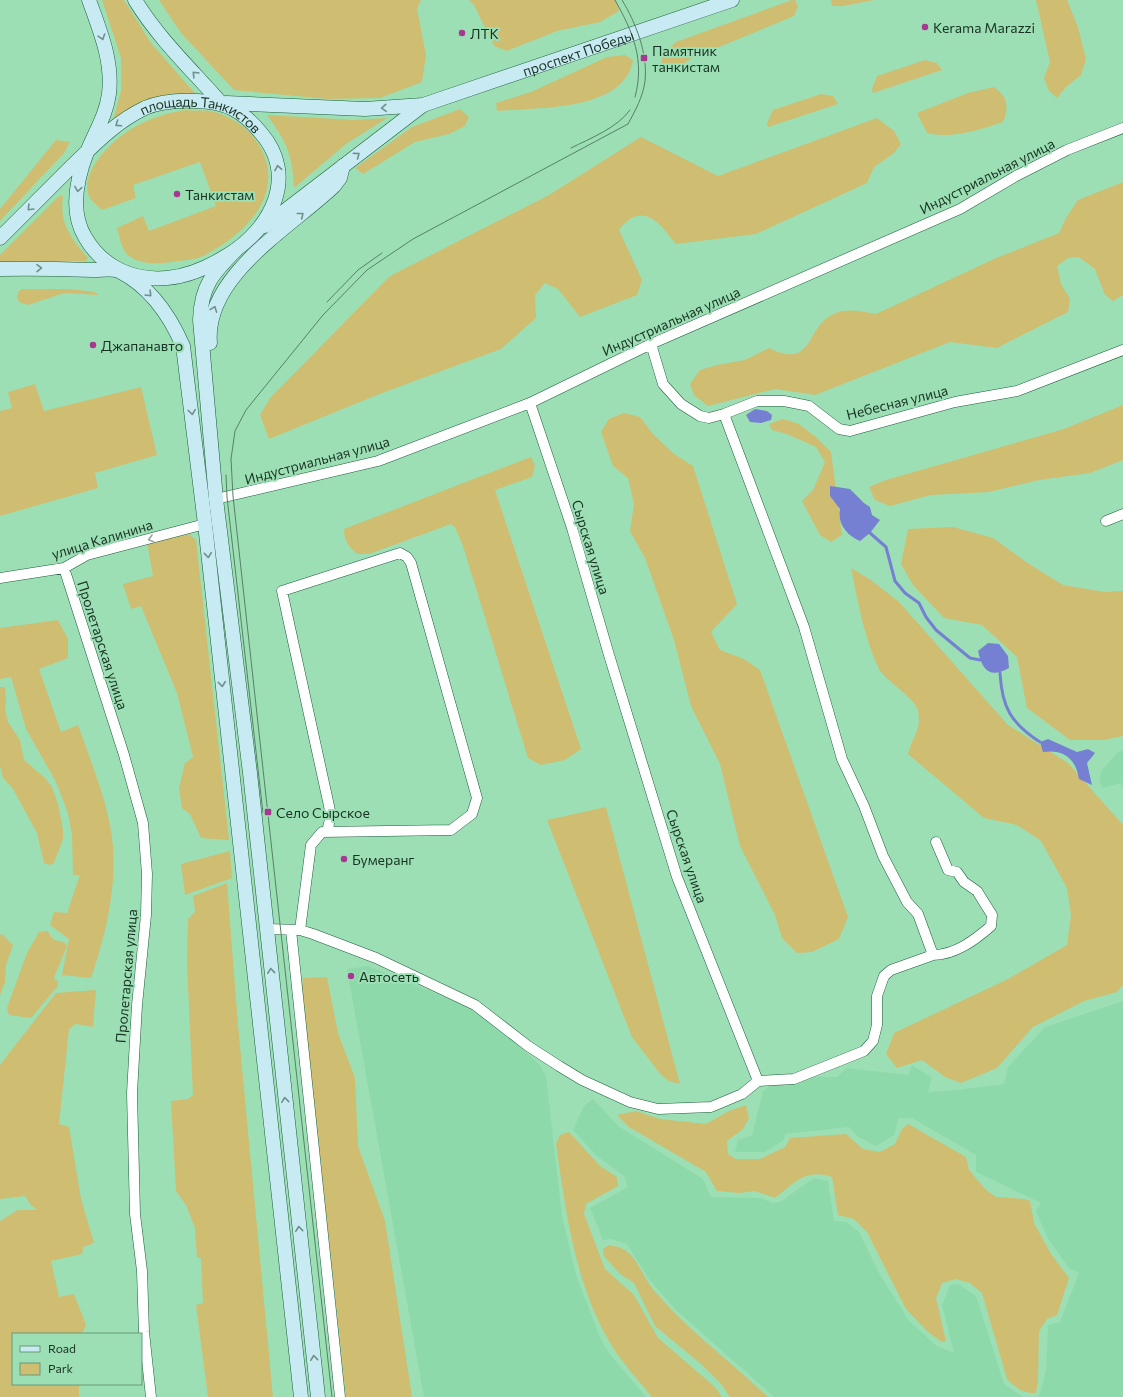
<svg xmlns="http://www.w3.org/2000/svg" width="1123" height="1397" viewBox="0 0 1123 1397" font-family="Commissioner,sans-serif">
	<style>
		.built { fill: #8ed9aa }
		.green { fill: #cfbd71 }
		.water { fill: #7580d3 }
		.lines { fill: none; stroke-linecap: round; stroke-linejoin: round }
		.stream { stroke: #7580d3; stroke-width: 3 }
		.minor-casing { stroke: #1a5e3b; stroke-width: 11 }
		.secondary-casing { stroke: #1a5e3b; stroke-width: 15 }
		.minor { stroke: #fff; stroke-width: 10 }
		.secondary { stroke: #c8eaf2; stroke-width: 14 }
		.tram { stroke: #558166; stroke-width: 1 }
		.oneway { stroke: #708e8a }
		.oneway2 { stroke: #97a39c }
		.poi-dot { fill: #a83793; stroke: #9ddfb5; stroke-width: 1.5 }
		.labels { text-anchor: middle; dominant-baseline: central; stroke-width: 4; stroke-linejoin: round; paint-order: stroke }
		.poi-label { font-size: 14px; fill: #183323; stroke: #9ddfb5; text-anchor: start }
		.street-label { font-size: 14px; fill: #183323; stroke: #9ddfb5 }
	</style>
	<rect width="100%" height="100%" fill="#9ddfb5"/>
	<path class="built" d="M1123 749V790L1121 783 1102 788 1099 779 1102 770 1117 753Z
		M368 966 462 1004 482 1014 540 1065 546 1076 562 1216 576 1275 602 1342 609 1353 646 1397H424L347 969Z
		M1123 1001V1397H1039L1046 1370 1048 1325 1060 1322 1079 1273 1069 1268 1047 1237 1036 1211 1041 1203 976 1172V1155L912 1118H899L894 1135 876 1146 858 1137 849 1127 785 1134 784 1140 765 1152H735L738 1140 752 1135 763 1091 780 1076 837 1077 846 1068 908 1075 912 1065 932 1078 928 1092 957 1090 1004 1084 1008 1067 1045 1027Z
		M593 1099 618 1126 703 1179 711 1197 761 1198 772 1203 780 1202 814 1178 828 1181 834 1221 847 1222 859 1232 880 1275 909 1321 937 1346 954 1353 942 1305 950 1285 958 1284 976 1296 1004 1384 1023 1397H774L676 1310 649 1279 627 1244 611 1239 603 1240 590 1208 628 1187 624 1176 597 1156 573 1130 584 1106Z"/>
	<path class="green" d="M102 0H124L151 43 199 98 112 124 121 91V58Z
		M159 0H421L417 9 426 55 422 82 380 98 328 99 234 90 181 33Z
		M469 0H616L619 11 600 22 557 31 507 51 494 46 474 5Z
		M792 0H795L798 6 794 16 690 59 671 74 662 72V55L676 42Z
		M831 0H874L843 6H832Z
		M1036 0H1067L1078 27 1086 59 1081 75 1066 87 1057 98 1049 91 1044 78 1050 62Z
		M625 55 633 60C624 112 538 107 497 111L496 103 531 92 607 57Z
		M925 60 937 63 942 70 873 93 872 89 877 76Z
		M994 87C1008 97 1009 107 1003 122 979 130 953 139 927 133L917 113 968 93Z
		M821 94 833 96 838 104 768 127 767 123 773 110Z
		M460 109 469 117 465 126 449 134 415 142 363 174 355 168 412 127Z
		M186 110C194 111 203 110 211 111 230 115 250 129 259 145 287 192 247 233 207 254 197 260 183 260 172 262 157 264 140 265 128 255 122 251 119 235 117 228L143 216 149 231 216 206 200 162 133 185 136 198 102 210C98 206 91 201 89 196 85 186 88 176 93 167 113 134 149 115 186 110Z
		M267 115 354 120 387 118 346 144 294 188C292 153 287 143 267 115Z
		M877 118 894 131 901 144 893 154 874 167 867 183 756 234 676 244C659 223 643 200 619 230L642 280 637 295 580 317 558 289 545 283 535 295 536 318 501 349 377 395 269 439 260 415 270 398 390 276 549 195 641 137 718 176Z
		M56 140 70 142 64 153 0 221V209Z
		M1123 182V295L1113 301 1105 295 1095 269 1079 257 1068 258 1057 266 1061 284 1070 299 1068 312 997 348 950 342 815 395 775 389 708 406 694 395 690 384 700 370 717 365 745 360 769 348C816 371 804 325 836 313 849 308 863 312 876 314L994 259 1059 233 1066 218 1078 200Z
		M59 196H63C59 224 71 238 88 258L86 261 0 262V255Z
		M22 289H71L95 292 99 295 64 293 28 305 19 302 17 297 19 291Z
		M35 384 44 411 141 387 157 455 95 473 98 488 0 516V411L12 408 8 392Z
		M1123 405V460L1090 473 1039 480 989 492 931 495 890 506 875 500 869 487 886 480 1064 429Z
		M624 413 640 417 653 434 674 454 693 466 737 604 711 632 720 650 744 659 760 670 848 917 839 939 812 952 797 953 782 938 775 915 740 846 720 764 691 706 674 640 645 558 630 531 634 504 628 478 613 466 601 432 609 419Z
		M783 419 799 424 817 438 831 452 842 535 831 542 820 535 802 501 813 490 825 462 816 447 787 434 772 430 769 424Z
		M531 457 535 466 532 477 495 490 581 749 565 760 541 765 528 758 463 546 455 527 451 524 369 554H357C349 547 344 541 344 529Z
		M953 527 993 538 1029 564 1063 585 1105 592 1123 591V736L1103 740H1070L1027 708 1017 657 982 625 944 618 913 585 901 564 908 529Z
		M189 534 196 540 229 840 201 838 190 814 182 808 179 788 185 763 193 757 177 693 141 606 131 609 123 584 153 576 147 543Z
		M851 568 871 580 899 602 1008 725 1068 763 1123 825V985L1117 992 1084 1001 1033 1027 997 1068 961 1083 945 1077 922 1060 897 1068 886 1054 894 1033 1008 979 1067 945 1071 915 1067 888 1041 841 1017 825 984 818 908 754C912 736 922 731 918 711 915 697 885 681 879 669 864 638 858 602 851 568Z
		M58 620 68 639V658L39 669 61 732 78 725C90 759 105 796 111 830 119 880 107 931 91 978L62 975 69 939 50 925 54 912 67 913 80 875H73L72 835 68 813 56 782 26 729 11 677 0 679V628Z
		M0 687H5L6 700 5 709 8 722 20 740 24 760 45 778 52 787 58 804 63 830V839L54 863 50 865 44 863 37 833 13 789 3 778 0 766Z
		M606 807 680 1084 669 1081 661 1075 632 1037 547 820Z
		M230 851 232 878 185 895 181 864Z
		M227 883 238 1025 273 1397H208L196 1305 203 1303 201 1258H197L195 1228 186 1205 176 1191 171 1101 188 1099 193 1095 187 964 188 919 195 912 193 896Z
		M48 931C51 939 55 941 64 942L67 946 55 975 54 979 58 981V986L31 1018 9 1015 7 1008 27 953 39 932Z
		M2 934 13 945 6 965 5 982 0 995V935Z
		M327 977 338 1033 355 1078 358 1146 385 1221 412 1397H346L302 988 303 978Z
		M96 990 93 1027 76 1024 69 1029 59 1124 69 1127 81 1199 94 1243 83 1247 82 1254 51 1261 59 1297 74 1294 86 1325 82 1334H13V1384H79V1397H0V1221L18 1210H37L30 1204 25 1196 0 1199V1065L56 993Z
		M746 1105 749 1118 743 1129 727 1141 728 1154 736 1159H760L785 1147 790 1138 846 1134 863 1149 880 1152 895 1144 902 1129 908 1124 966 1157 969 1170 986 1190 996 1197 1024 1199 1030 1201 1034 1223 1051 1254 1069 1278 1057 1315 1047 1319 1039 1331 1038 1380 1036 1393C1023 1393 1016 1388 1007 1379L982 1293 970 1283 956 1279 942 1283 936 1298 946 1341 942 1342 928 1332 906 1309 867 1232 854 1219 838 1215 832 1177C806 1168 794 1183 775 1198L755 1191 739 1193 717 1191 706 1172 629 1127 617 1115 636 1111 660 1119 706 1124 729 1111Z
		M569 1132 600 1166 617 1177 618 1186 586 1204 584 1214 605 1269 634 1295 658 1338 715 1387 722 1397H652C639 1381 623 1364 612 1346 575 1286 566 1212 556 1144L560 1135Z
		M609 1245C637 1249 637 1268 652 1288 684 1327 731 1362 768 1397H730L721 1384 701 1364 655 1326 634 1283 620 1274 604 1256 603 1249Z"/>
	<path class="water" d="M755 409 767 411 772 415 771 420 761 423 750 422 746 415Z
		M830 486 850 489 864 503 870 507 872 515 880 520 870 533 860 541C847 536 837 523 840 509L830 496Z
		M988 643 999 644 1008 656 1009 668C990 679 982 670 978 651Z
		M1048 739 1077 752 1088 749 1095 753 1087 763 1092 785 1079 779C1076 759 1064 749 1043 752L1040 742Z"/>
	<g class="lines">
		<path class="stream" d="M870 533 886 547 895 581 905 593 919 603 926 617 936 630 970 658 980 660
			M1000 673C1002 708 1011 723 1040 742"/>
		<g class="minor-casing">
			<path id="minor" d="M651 344 663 384 681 404 700 416 709 418 724 414 757 401H784L809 406 839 429 850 431 955 402 1017 391 1123 350
				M530 403 572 528 609 655 677 877 758 1081 794 1079 864 1051 873 1041 877 1025V996L884 976 891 970 933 955 918 914 907 902 883 856 864 806 842 759 804 627 724 414
				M216 499 378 461 530 403 651 344 960 209 1016 176 1067 150 1123 128
				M1106 521 1123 514
				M64 568 124 755 143 823 147 874 146 915 137 1005 132 1093 135 1214 142 1271 144 1332 151 1397
				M0 578 64 568 87 555 205 524
				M267 929 300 930 313 934 376 958 475 1005 528 1046 559 1066 582 1080 630 1102 658 1109 711 1107 742 1094 758 1081
				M291 930 340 1397
				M300 930 311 845 322 832 451 830 472 814 477 798 411 563 407 557 400 553 282 591 331 815 327 832
				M933 955C955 955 975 940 991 926L992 915 977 891 964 882 957 872 948 870 936 842"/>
		</g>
		<g class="secondary-casing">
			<g id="secondary">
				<path d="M135 0C158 38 192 70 221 103"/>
				<path id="s1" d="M226 103 365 109 423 105 732 0"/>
				<path d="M265 226 423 105"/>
				<path id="s2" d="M0 238C23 215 46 192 69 169 92 147 115 122 145 108 161 101 179 100 197 101 226 102 242 110 261 133 298 176 272 228 228 255 209 267 190 276 167 278 133 281 102 267 85 237 70 212 77 178 87 152 95 132 106 116 109 94 113 61 100 31 89 0"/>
				<path d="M236 250C213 273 201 286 200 320L216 499 250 773 318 1397"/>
				<path d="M0 269C32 268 63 269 95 270 102 270 113 268 119 271 149 286 170 316 183 346L205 524 301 1397"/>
				<path d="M210 343C204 276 291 227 334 186L340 178 343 166"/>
			</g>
		</g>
		<use href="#minor" class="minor"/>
		<use href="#secondary" class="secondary"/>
		<path class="tram" d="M615 0C633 32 645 60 635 97
			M571 148C591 138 617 128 630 110
			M327 302 358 270 382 253
			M226 475 227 497 263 813
			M332 1397 233 496 231 459 235 431 246 410 323 315 367 270 413 239 628 124C635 111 643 97 645 81 648 54 636 23 622 0"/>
	</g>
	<defs><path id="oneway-chevron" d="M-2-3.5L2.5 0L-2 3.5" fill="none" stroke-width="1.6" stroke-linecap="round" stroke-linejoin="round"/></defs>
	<g class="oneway">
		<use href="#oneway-chevron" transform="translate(102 37) rotate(72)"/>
		<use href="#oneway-chevron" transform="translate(195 74) rotate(-134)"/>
		<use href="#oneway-chevron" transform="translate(384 108) rotate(176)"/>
		<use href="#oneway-chevron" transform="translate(118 124) rotate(146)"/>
		<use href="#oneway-chevron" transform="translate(357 155) rotate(-37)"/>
		<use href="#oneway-chevron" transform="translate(278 168) rotate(-101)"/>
		<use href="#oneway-chevron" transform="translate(78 189) rotate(99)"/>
		<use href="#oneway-chevron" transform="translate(30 208) rotate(135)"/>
		<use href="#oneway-chevron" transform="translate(301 215) rotate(-39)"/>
		<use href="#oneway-chevron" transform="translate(39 268) rotate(-1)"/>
		<use href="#oneway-chevron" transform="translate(149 294) rotate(46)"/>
		<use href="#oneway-chevron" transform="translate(214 309) rotate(-69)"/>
		<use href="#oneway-chevron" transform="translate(192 412) rotate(83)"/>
		<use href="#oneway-chevron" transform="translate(208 555) rotate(84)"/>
		<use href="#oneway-chevron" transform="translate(222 684) rotate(84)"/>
		<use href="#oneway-chevron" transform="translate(271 971) rotate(-96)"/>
		<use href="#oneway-chevron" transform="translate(285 1100) rotate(-96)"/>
		<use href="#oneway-chevron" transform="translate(299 1229) rotate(-96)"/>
		<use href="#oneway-chevron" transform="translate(314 1358) rotate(-96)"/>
	</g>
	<use class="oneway2" href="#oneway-chevron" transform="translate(151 539) rotate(165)"/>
	<g class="poi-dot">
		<circle cx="925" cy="27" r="4"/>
		<circle cx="462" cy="33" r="4"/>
		<rect x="640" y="54" width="8" height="8" rx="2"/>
		<circle cx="177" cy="194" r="4"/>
		<circle cx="93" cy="345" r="4"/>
		<rect x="264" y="808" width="8" height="8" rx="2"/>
		<circle cx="344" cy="859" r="4"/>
		<circle cx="351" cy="976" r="4"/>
	</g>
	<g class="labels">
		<g class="poi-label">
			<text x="933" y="27">Kerama Marazzi</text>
			<text x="470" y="33">ЛТК</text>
			<text x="652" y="50">Памятник<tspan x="652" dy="16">танкистам</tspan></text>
			<text x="185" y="194">Танкистам</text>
			<text x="101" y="345">Джапанавто</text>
			<text x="276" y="812">Село Сырское</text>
			<text x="352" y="859">Бумеранг</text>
			<text x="359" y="976">Автосеть</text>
		</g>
		<g class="street-label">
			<text stroke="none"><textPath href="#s1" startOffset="361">проспект Победы</textPath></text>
			<text stroke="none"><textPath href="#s2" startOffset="255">площадь Танкистов</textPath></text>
			<text transform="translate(987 176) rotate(-27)">Индустриальная улица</text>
			<text transform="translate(671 321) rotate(-24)">Индустриальная улица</text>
			<text transform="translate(897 402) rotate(-14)">Небесная улица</text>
			<text transform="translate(317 460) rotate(-15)">Индустриальная улица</text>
			<text transform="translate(102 539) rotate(-17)">улица Калинина</text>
			<text transform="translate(591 547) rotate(73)">Сырская улица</text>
			<text transform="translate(103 645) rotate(72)">Пролетарская улица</text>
			<text transform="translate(687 856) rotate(71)">Сырская улица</text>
			<text transform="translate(126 976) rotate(-85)">Пролетарская улица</text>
		</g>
	</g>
	<rect x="12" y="1333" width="130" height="52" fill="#9ddfb5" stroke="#689a7b"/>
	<rect x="20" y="1346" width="20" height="6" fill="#c8eaf2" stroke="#689a7b"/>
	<text x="48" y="1353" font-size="12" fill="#183323">Road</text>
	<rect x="20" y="1363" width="20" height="12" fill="#cfbd71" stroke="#689a7b"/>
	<text x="48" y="1373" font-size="12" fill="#183323">Park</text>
</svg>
